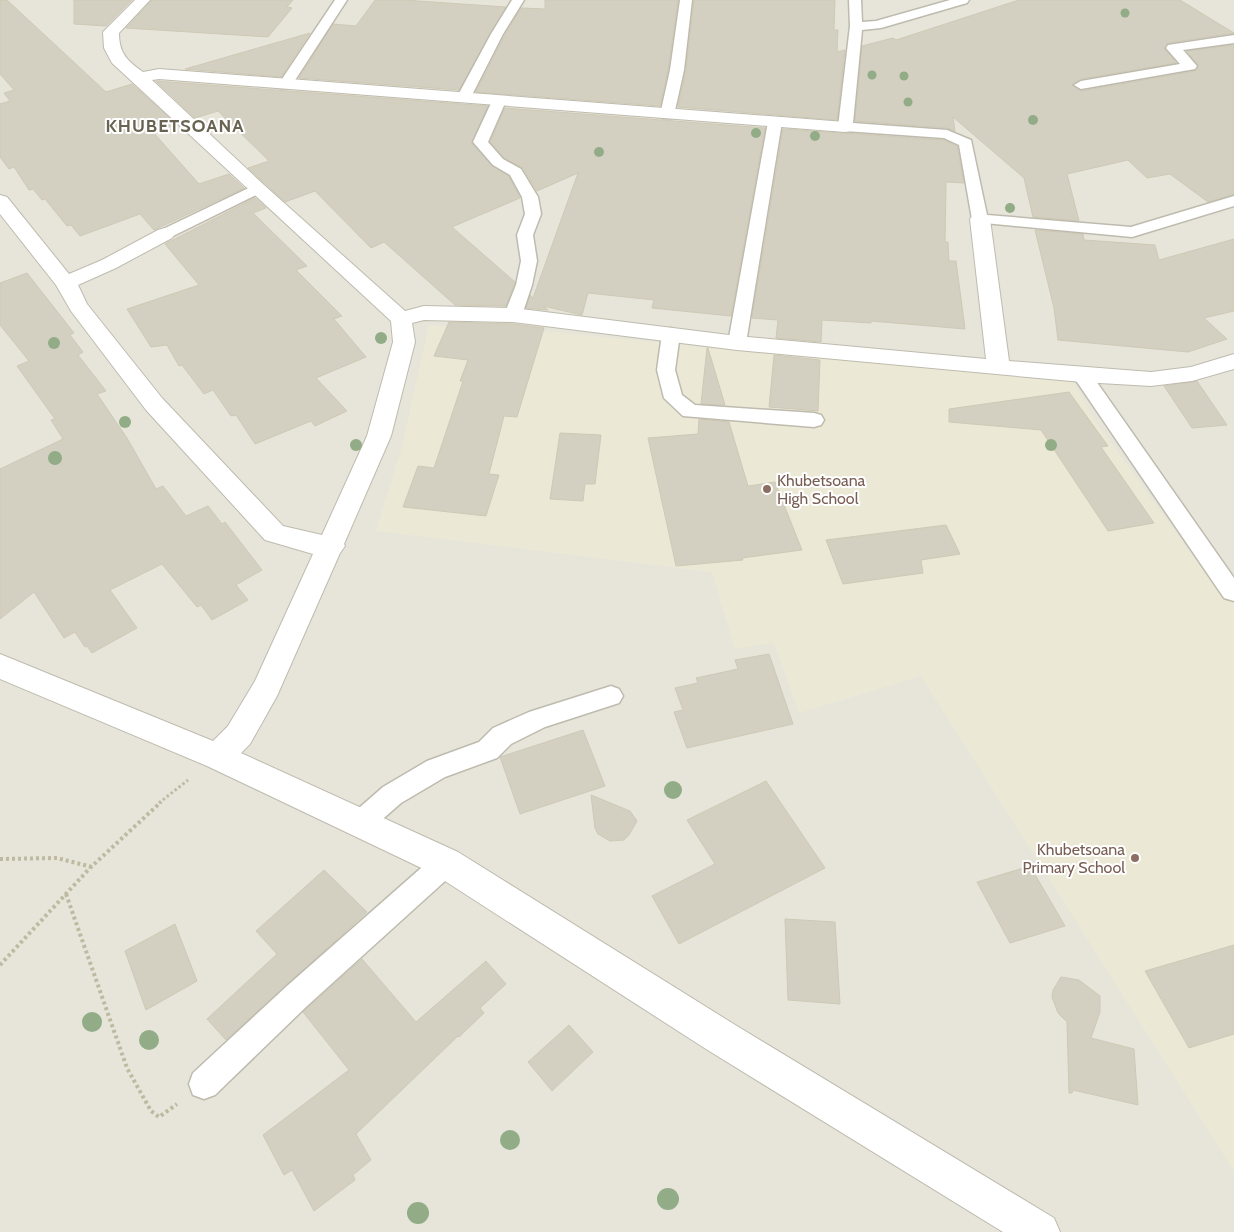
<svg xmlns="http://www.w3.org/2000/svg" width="1234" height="1232" viewBox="0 0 1234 1232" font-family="Cabin,sans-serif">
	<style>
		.residential { fill: #e7e5da }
		.education { fill: #ebe9d6 }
		.building { fill: #d4d0c1; stroke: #cec9b5 }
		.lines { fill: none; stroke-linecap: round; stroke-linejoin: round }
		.service-casing { stroke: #bebbae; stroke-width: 3 }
		.minor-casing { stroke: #bebbae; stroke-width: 2 }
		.path-far1 { stroke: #beb9a1; stroke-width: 3; stroke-dasharray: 2.5 2.5; stroke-linecap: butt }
		.path { stroke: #beb9a1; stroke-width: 4; stroke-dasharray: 3 3; stroke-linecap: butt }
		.service { fill: #fff; fill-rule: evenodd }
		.minor { fill: #fff; fill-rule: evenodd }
		.tree { fill: #91ac86 }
		.education-dot { fill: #8d6e63; stroke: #fff; stroke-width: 2 }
		.labels { text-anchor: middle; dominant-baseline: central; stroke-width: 4; stroke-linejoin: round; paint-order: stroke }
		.education-label { font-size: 16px; fill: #785e54; stroke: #fff; text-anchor: start }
		.far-district-label { font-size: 18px; font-weight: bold; letter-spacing: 1px; fill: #696352; stroke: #fff }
	</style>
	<rect width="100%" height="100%" fill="#f4f2eb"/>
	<path class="residential" d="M0 0H1234V1232H0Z"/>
	<path class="education" d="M429 325 549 332 1073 382 1093 418 1218 591 1227 601 1234 600V1171L921 676 799 713 774 643 735 649 712 572 376 531 402 447Z"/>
	<path class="building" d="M0 0H7L106 92 132 84 176 124 153 132 199 184 229 174 244 188 154 230 140 214 80 236 71 225 67 226 45 199 42 200 33 189 29 190 14 167 9 169 0 157V104L10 101 4 93 14 90 0 74Z
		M74 0H132L106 26 74 24Z
		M152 0H293L287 7 292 8 268 37 126 28Z
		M375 0H404L506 7 459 90 299 78 333 24 356 26Z
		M545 0H678L668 70 660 106 476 92 505 35 521 8 545 9Z
		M694 0H835L834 30H838L837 52 845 50 837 120 678 107 686 70Z
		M1019 0H1180L1234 33 1168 43 1165 49 1176 63 1081 79 1072 84 1081 91 1195 71 1198 65 1187 51 1234 45V194L1208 202 1170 174 1147 178 1128 160 1067 174 1079 221 1033 217 1024 178 953 117 955 131 947 128 855 121 862 46 893 38 896 40Z
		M310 33 281 77 185 69Z
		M156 81 488 106 472 143 492 166 509 176 520 198 452 227 515 282 506 306 455 305 384 242 371 248 315 191 285 202 248 168 269 161 218 111 195 118Z
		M505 108 765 128 731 316 652 308 654 300 588 293 582 315 543 306 548 310 526 308 530 295 533 298 578 173 537 191 523 168 504 158 490 142Z
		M783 129 944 140 957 146 964 183 946 182 945 242H948L949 261H956L965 329 871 321V323L822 320 821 342 776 338 778 320 752 318Z
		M255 198 266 208 253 213 307 266 296 270 342 316 334 319 366 357 316 378 347 411 315 426 311 421 255 444 236 415 231 416 213 390 204 394 182 365 179 366 167 345 151 347 127 309 199 285 165 244Z
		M1035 230 1083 234 1084 240 1155 245 1159 260 1234 239V311L1204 318 1227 339 1188 352 1058 340 1054 308Z
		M27 273 74 333 70 335 83 352 78 355 106 391 97 394 127 438 156 489 163 486 186 516 208 506 222 524 225 522 262 570 236 585 248 600 212 620 201 605 197 607 162 564 110 590 137 628 92 653 87 646 85 647 75 632 64 638 34 592 0 619V469L63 439 51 420 55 419 17 366 29 361 0 325V283Z
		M449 322 513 324 544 328 517 417 504 416 489 474 499 475 486 516 403 507 418 466 434 468 463 381H460L468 360 434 356Z
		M707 348H708L725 405 701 404Z
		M774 355 820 360 818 411 769 407Z
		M1197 381 1227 425 1192 428 1164 386Z
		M1069 392 1108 446 1101 447 1154 523 1108 531 1041 430 949 422V409Z
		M699 419 729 422 748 486 775 482 802 550 742 558 743 560 676 566 648 438 698 434Z
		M560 433 601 435 595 484H585L583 501 550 499Z
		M946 525 960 554 921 560 923 573 843 584 826 540Z
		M769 654 793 724 687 748 674 712 683 710 675 688 698 683 696 678 738 669 735 660Z
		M583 730 605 786 520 814 500 757Z
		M766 781 825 868 679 944 652 896 715 864 687 820Z
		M591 795 630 811 637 821 629 835 624 840 610 841 598 834 595 828Z
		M1030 866 1065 926 1010 943 977 882Z
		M324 870 367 912 226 1040 207 1019 277 954 256 931Z
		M785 919 835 922 840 1004 788 1000Z
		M175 924 197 981 146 1010 125 951Z
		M1234 945V1034L1189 1048 1145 971Z
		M362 959 416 1022 486 961 506 984 480 1008 484 1013 459 1037 458 1036 356 1134 371 1160 353 1175 355 1180 314 1211 292 1170 284 1175 263 1135 349 1070 303 1012Z
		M1061 977 1079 980 1100 996V1012L1091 1038 1134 1049 1138 1105 1073 1090 1072 1093H1069L1067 1022 1058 1013 1052 997 1053 990Z
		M569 1025 593 1052 552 1091 528 1062Z"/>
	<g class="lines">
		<g class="service-casing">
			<path id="service" d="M335 0H347L290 88H280L278 85Z
				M512 0H524L503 34 471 97 469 100H459L457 97 491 34Z
				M680 0H692L684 70 674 115 672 118H662L660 115 670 70Z
				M849 0H861L862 22 876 21 950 0H969L967 3 881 28 862 30 853 123 947 130 971 140 987 215 1131 227 1234 196V206L1132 237 974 222 972 219 959 145 944 138 845 131 840 130 838 127 850 26Z
				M1234 35V43L1183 50 1197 66 1195 69 1081 89 1074 85 1081 81 1180 64 1166 48 1168 45Z
				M499 97 506 101 488 142 503 159 521 169 538 197 541 214 533 235 537 261 532 285 522 315 519 319 513 320 507 319 504 315 516 285 521 261 517 235 525 214 522 197 510 175 493 165 473 142 492 101Z
				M775 118 780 119 782 122 746 343 743 347 737 349 731 347 728 343 768 122 770 119Z
				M257 184 262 186 265 189 262 192 171 237H159L157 234 159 231Z
				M671 328 677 330 680 334 675 370 682 395 695 405 814 413 821 415 824 420 821 425 814 427 683 416 664 398 657 370 662 334 665 330Z
				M1082 369 1089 371 1234 578V601L1224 598 1075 379 1073 375 1075 371Z
				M611 686 619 689 623 696 619 703 545 727 511 744 497 758 445 777 401 803 369 831 360 835 351 831 347 823 351 815 383 787 427 761 479 742 493 728 529 712Z
				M446 850 455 854 459 863 455 872 307 1006 215 1095 204 1099 193 1095 189 1084 193 1073 287 986 437 854Z"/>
		</g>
		<g class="minor-casing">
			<path id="minor" d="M135 0H150L119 33C119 53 127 61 143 72L159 69 845 122 851 123 854 127 851 131 845 132 159 79 152 80 264 185 405 311 424 306 513 308 737 336 986 359 970 219 973 215 980 213 987 215 990 219 1009 361 1151 372 1191 367 1234 354V369L1192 381 1151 386 1082 382 737 350 513 322 424 320 412 323 415 342 391 436 344 544 345 546 340 553 277 696 250 744 241 753 458 852 732 1023 1054 1218 1060 1232H1003L706 1049 434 874 207 766 0 679V654L213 741 228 726 255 681 313 554 265 540 146 410 71 311 56 285 0 214V195L7 197 69 274 102 260 158 230 165 228 172 230 175 234 172 238 116 268 78 285 87 304 162 398 283 526 322 535 367 436 393 342 391 321 112 63 104 48 103 32Z"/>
		</g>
		<path class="path-far1" d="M159 803 188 780"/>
		<path class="path" d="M0 859 57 858 92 867
			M66 894 127 1068 151 1111 159 1117 177 1104
			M0 965 90 868 161 802"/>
		<use href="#service" class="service"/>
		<use href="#minor" class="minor"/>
	</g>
	<g class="tree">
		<circle cx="1125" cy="13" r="4.5"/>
		<circle cx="872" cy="75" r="4.5"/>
		<circle cx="904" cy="76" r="4.5"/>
		<circle cx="908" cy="102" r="4.5"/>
		<circle cx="1033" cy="120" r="5"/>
		<circle cx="756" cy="133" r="5"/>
		<circle cx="815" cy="136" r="5"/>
		<circle cx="599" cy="152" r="5"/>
		<circle cx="1010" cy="208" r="5"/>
		<circle cx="381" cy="338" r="6"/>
		<circle cx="54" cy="343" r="6"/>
		<circle cx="125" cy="422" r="6"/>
		<circle cx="356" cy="445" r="6"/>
		<circle cx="1051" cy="445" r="6"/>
		<circle cx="55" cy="458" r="7"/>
		<circle cx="673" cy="790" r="9"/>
		<circle cx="92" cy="1022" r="10"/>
		<circle cx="149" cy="1040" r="10"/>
		<circle cx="510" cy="1140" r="10"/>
		<circle cx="668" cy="1199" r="11"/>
		<circle cx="418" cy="1213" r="11"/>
	</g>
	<g class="education-dot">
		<circle cx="767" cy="489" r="5"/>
		<circle cx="1135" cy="858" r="5"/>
	</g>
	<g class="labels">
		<g class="education-label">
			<text x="777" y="480">Khubetsoana<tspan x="777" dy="18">High School</tspan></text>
			<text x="1125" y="849" text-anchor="end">Khubetsoana<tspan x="1125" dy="18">Primary School</tspan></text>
		</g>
		<g class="far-district-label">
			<text x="175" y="126">KHUBETSOANA</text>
		</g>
	</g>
</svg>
